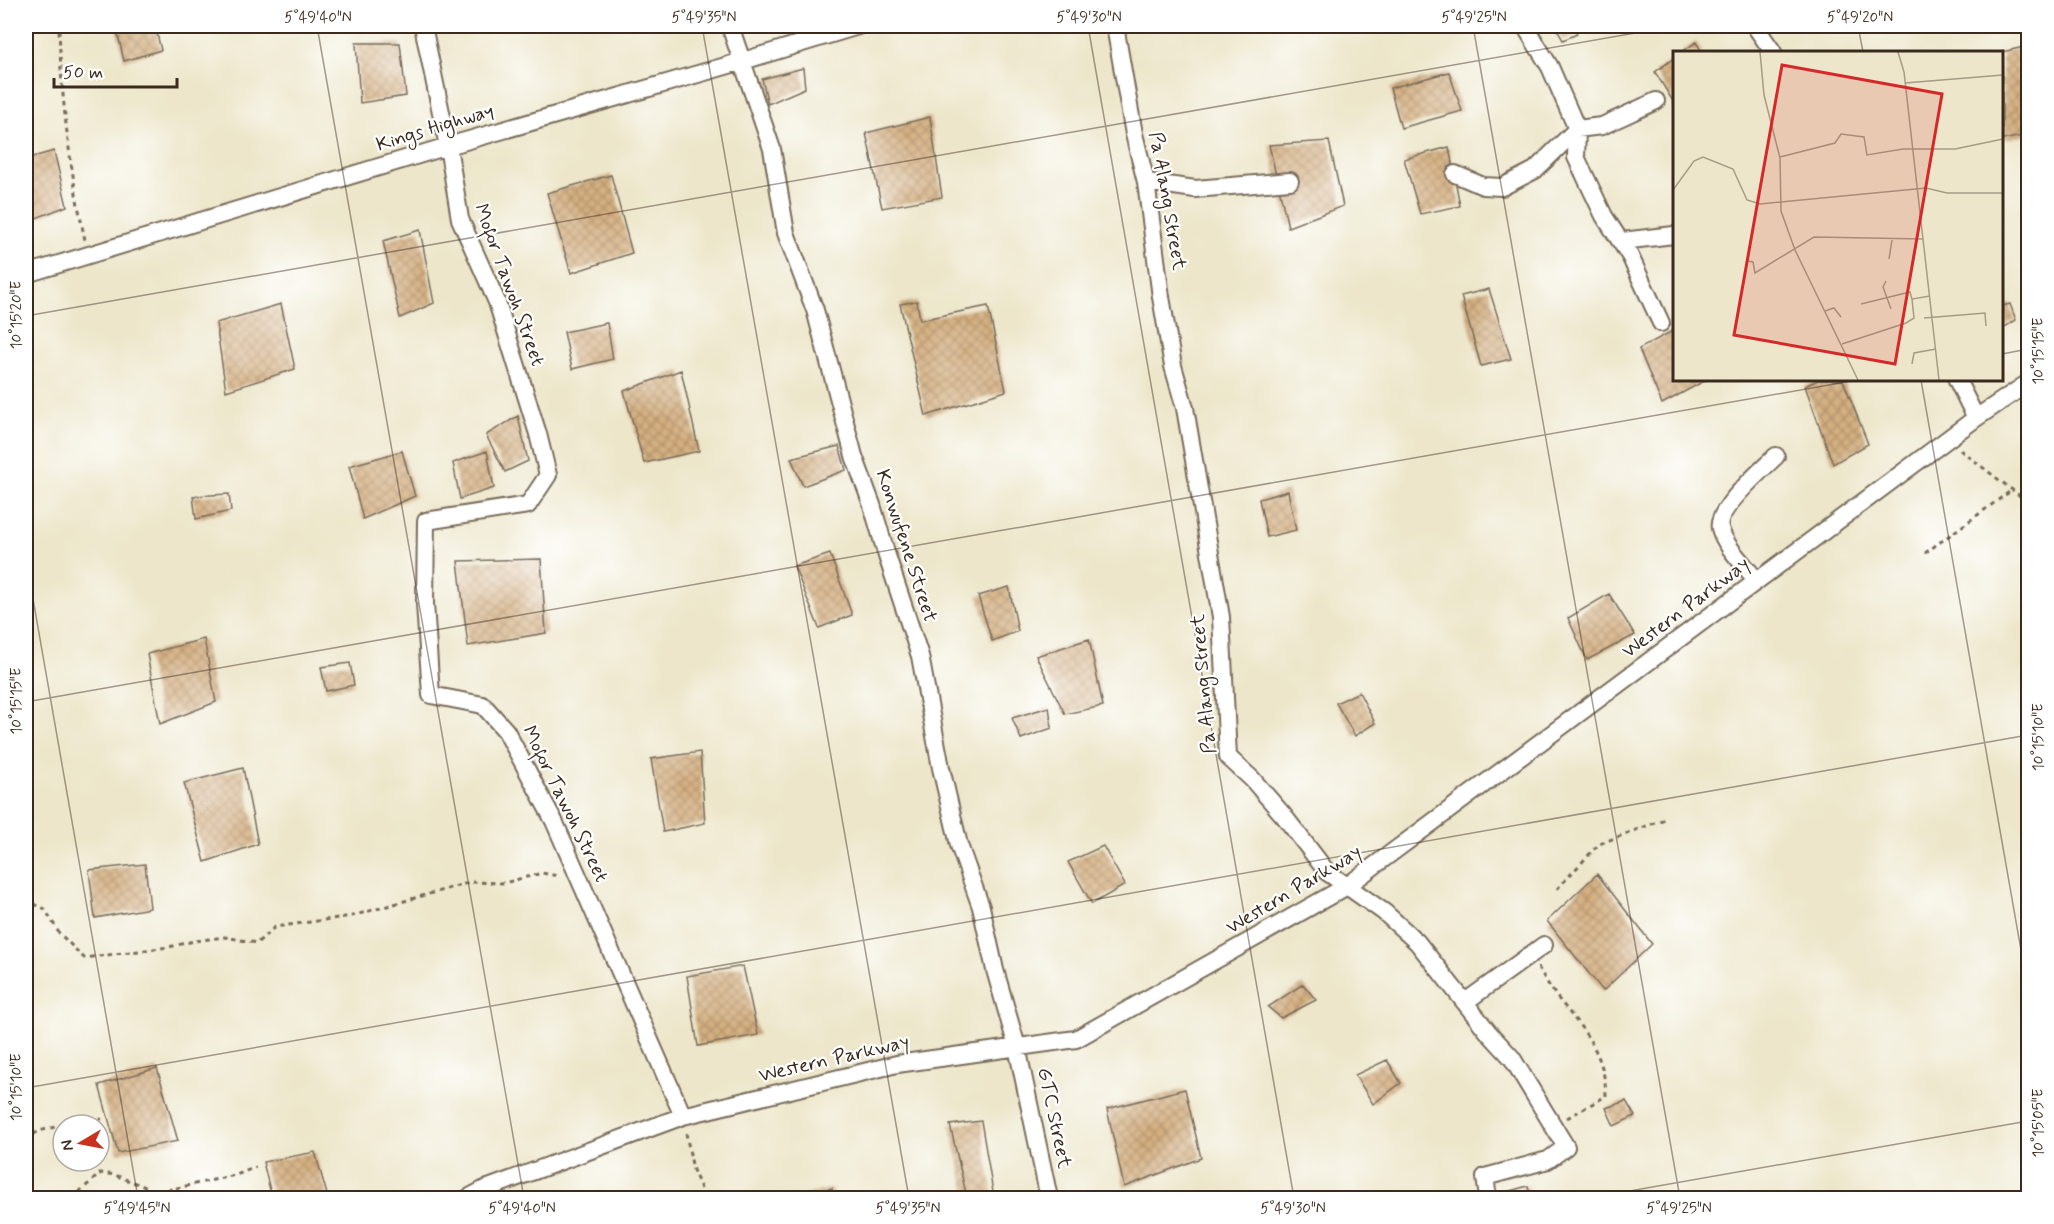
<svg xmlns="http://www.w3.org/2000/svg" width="2054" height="1224" viewBox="0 0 2054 1224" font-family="Mynerve,sans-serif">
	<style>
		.building { fill: url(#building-cross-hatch) }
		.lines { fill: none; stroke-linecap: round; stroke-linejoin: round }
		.minor-casing { stroke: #796c5a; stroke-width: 20 }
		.path { stroke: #796c5a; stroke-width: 3; stroke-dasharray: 4.5 4.5; stroke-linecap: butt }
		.minor { stroke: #fff; stroke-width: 16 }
		.ticks { fill: none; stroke: #3b2a1e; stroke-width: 1.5; stroke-opacity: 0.45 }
		.labels { text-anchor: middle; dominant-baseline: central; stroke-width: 4.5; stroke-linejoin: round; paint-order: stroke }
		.street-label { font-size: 20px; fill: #3b2a1e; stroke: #fff }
		.inset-road { fill: none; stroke: #a69b85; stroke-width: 1.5 }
		.view { fill: #d62828; fill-opacity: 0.15; stroke: #d62828; stroke-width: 3 }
		.inset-edge { fill: none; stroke: #3b2a1e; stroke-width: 3 }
		.neatline { fill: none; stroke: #3b2a1e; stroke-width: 2 }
		.ticks-label { font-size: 15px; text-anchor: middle; fill: #3b2a1e }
	</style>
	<defs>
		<pattern id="building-cross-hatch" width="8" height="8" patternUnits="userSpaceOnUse" patternTransform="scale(1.5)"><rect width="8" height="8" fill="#d5b081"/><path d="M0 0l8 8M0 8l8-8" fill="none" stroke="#ae8f69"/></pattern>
	</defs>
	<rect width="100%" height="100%" fill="#fff"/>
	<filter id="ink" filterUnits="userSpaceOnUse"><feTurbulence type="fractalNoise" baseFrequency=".0167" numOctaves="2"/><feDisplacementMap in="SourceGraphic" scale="12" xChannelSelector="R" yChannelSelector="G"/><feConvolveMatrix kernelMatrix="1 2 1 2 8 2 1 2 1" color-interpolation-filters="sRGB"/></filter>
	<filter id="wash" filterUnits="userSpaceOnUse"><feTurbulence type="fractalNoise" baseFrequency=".008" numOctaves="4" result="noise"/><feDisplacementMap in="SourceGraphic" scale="24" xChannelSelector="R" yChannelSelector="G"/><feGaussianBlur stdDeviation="1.35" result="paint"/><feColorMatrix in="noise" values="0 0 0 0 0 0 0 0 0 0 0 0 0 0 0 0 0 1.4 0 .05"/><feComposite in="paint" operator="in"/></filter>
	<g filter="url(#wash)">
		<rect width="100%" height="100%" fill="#ede6ca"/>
		<g id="blocks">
			<path class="building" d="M116 26H155L161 50 124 61Z
				M1555 26H1574L1577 34 1563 40Z
				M1696 42 1702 52H1682Z
				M356 43H400L406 96 360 103Z
				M2028 46V135L2002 140V52Z
				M1674 58V103L1655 72Z
				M803 68 805 88 768 104 762 79Z
				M1449 72 1462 111 1401 128 1390 88Z
				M930 117 942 197 882 208 866 133Z
				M1329 141 1343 206 1288 227 1269 145Z
				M1449 147 1460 206 1420 214 1404 159Z
				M54 151 67 206 26 222V159Z
				M611 175 632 253 571 273 547 193Z
				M420 230 434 303 400 318 383 241Z
				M1489 289 1511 359 1481 366 1461 296Z
				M917 301 920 320 988 306 1006 391 926 416 900 304Z
				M281 304 295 369 226 391 216 323Z
				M2010 304 2016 320 2002 329V306Z
				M607 323 613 359 572 369 564 332Z
				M1674 330V380H1706L1662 404 1639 349Z
				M681 370 699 451 644 463 624 391Z
				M1818 380H1843L1868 444 1833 464 1805 386Z
				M518 416 528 461 505 472 486 435Z
				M839 446 846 470 803 486 791 458Z
				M402 451 415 496 363 519 349 466Z
				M487 451 494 488 460 499 453 463Z
				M1288 491 1296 530 1267 537 1259 499Z
				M229 494 231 511 196 519 193 496Z
				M830 554 852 615 819 628 794 566Z
				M541 559 546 633 468 646 458 561Z
				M1009 587 1018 631 992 641 978 596Z
				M1609 594 1635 635 1587 660 1568 618Z
				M204 639 216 702 160 724 147 654Z
				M1089 639 1103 706 1065 714 1036 656Z
				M350 663 354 685 326 691 321 667Z
				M1359 692 1375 723 1355 736 1336 703Z
				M1049 707 1052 728 1021 739 1012 718Z
				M700 752 705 823 663 832 651 759Z
				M243 768 258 844 205 862 184 783Z
				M1103 846 1125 885 1092 904 1068 862Z
				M145 864 150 908 95 918 89 870Z
				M1597 874 1652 944 1603 991 1547 921Z
				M743 966 758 1035 698 1046 687 976Z
				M1303 984 1316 1000 1281 1018 1268 1007Z
				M1387 1060 1401 1083 1373 1104 1355 1075Z
				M157 1068 178 1141 118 1153 99 1085Z
				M1185 1089 1201 1158 1124 1187 1107 1109Z
				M1626 1101 1635 1116 1614 1126 1606 1108Z
				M981 1121 994 1198H967L950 1125Z
				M315 1152 328 1198H272L263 1162Z
				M1528 1186 1531 1198H1484Z
				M832 1188 833 1198H792Z"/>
		</g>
	</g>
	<g filter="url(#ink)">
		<use href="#blocks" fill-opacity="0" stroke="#796c5a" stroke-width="1.5"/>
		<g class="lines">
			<g class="minor-casing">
				<path id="minor" d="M423 26 448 146 460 219 497 302 538 434 548 475 528 505 426 521 425 603 431 695 483 705 506 731 554 821 683 1116
					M730 26 772 149 786 233 815 310 854 456 872 505 887 556 920 656 941 768 959 845 981 907 995 970 1017 1047 1049 1198
					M1115 26 1134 134 1146 182 1161 297 1173 366 1185 408 1221 617 1228 757 1252 779 1284 816 1327 872 1384 912 1417 942 1489 1033 1512 1058 1566 1147 1548 1160 1485 1177 1488 1198
					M1525 26 1550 67 1577 129 1576 157 1604 216 1630 256 1661 323
					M1755 26 1773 52
					M1455 174 1483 186 1502 187 1535 170 1577 129 1602 126 1656 101
					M1146 182 1195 189 1290 181
					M1622 241 1674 235
					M26 274 448 146 743 61 858 26
					M1957 380 1976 418
					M1757 581C1745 565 1725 547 1720 528 1715 510 1764 468 1776 456
					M1465 1002 1544 945
					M468 1198 483 1190 683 1116 897 1064 1076 1039 1347 886 1976 418 2028 383"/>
			</g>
			<path class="path" d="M50 26H59
				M64 26H59C61 98 70 170 85 240
				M1960 450 2028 502
				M1925 553 2012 490
				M1557 889 1599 844 1665 819
				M26 900 45 909 59 933 84 958 169 947 194 941 225 937 257 943 275 927 352 916 471 882 504 883 542 873 558 876
				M1538 967C1545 979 1552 991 1561 1002 1586 1033 1605 1054 1606 1096L1567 1118
				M64 1125 102 1119
				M686 1133 693 1170 705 1198
				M26 1139 39 1131 63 1125
				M72 1198 101 1173 115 1175 158 1192 236 1175 256 1167"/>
			<use href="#minor" class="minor"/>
		</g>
	</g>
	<path class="ticks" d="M317 26 524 1198M702 26 909 1198M1088 26 1294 1198M1473 26 1680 1198M1858 26 1863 52M26 316 1675 26M2002 354 2028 349M1921 380 2028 990M26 559 138 1198M26 702 1857 380M26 1088 2028 735M1590 1198 2028 1121"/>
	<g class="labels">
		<g class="street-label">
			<text transform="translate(435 128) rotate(-17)">Kings Highway</text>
			<text transform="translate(1167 201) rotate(80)">Pa Alang Street</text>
			<text transform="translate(509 285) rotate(70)">Mofor Tawoh Street</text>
			<text transform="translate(906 546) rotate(72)">Konwufene Street</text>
			<text transform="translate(1686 608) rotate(-37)">Western Parkway</text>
			<text transform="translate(1204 684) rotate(-95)">Pa Alang Street</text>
			<text transform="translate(565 804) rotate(64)">Mofor Tawoh Street</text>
			<text transform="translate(1294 890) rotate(-31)">Western Parkway</text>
			<text transform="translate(834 1059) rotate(-13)">Western Parkway</text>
			<text transform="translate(1054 1118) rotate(78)">GTC Street</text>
		</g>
	</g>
	<g transform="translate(1673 51)">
		<rect width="330" height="330" fill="#ede6ca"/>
		<path class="inset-road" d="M87 1 91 44 107 107 108 160 122 199 185 329M225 1 231 21 266 329M232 32 330 24M107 106 162 92 168 83 191 86 194 104 230 98H282L330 88M0 139 21 110 30 106 60 118 74 149 87 153 253 137 274 142H330M216 208 219 189M75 210 80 211 82 222 141 186 250 188M213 230 210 236 218 258M188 253 237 241 239 248M152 260 161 257 168 266M251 267 312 262 313 275M169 293 233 272 241 267 239 248 257 245M239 313 241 302 263 298"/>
		<path class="view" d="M109 14 269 43 222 313 61 284Z"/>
		<rect width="330" height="330" class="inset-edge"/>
	</g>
	<rect width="2054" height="1224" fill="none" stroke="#fff" stroke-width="66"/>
	<g transform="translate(81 1143) rotate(260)"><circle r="28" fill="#ffffff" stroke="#b1aaa5" stroke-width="1.5"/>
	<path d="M0-4.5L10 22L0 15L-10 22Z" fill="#c8321e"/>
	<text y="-9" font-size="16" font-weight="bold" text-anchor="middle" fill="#3b2a1e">N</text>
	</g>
	<path d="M54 78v9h123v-9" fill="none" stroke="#3b2a1e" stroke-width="3"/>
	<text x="63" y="78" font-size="18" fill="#3b2a1e" stroke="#ffffff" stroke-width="4.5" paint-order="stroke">50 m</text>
	<rect x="33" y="33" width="1988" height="1158" class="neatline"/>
	<g class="ticks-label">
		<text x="318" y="22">5°49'40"N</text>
		<text x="704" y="22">5°49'35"N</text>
		<text x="1089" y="22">5°49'30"N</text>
		<text x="1474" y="22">5°49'25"N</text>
		<text x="1860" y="22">5°49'20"N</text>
		<text transform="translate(16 315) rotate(-90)" y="5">10°15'20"E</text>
		<text transform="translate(2038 351) rotate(-90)" y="5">10°15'15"E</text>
		<text transform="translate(16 701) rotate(-90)" y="5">10°15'15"E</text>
		<text transform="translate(2038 737) rotate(-90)" y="5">10°15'10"E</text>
		<text transform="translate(16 1087) rotate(-90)" y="5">10°15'10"E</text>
		<text transform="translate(2038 1123) rotate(-90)" y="5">10°15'05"E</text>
		<text x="137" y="1213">5°49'45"N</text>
		<text x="522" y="1213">5°49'40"N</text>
		<text x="908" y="1213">5°49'35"N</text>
		<text x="1293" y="1213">5°49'30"N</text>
		<text x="1679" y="1213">5°49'25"N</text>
	</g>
</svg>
